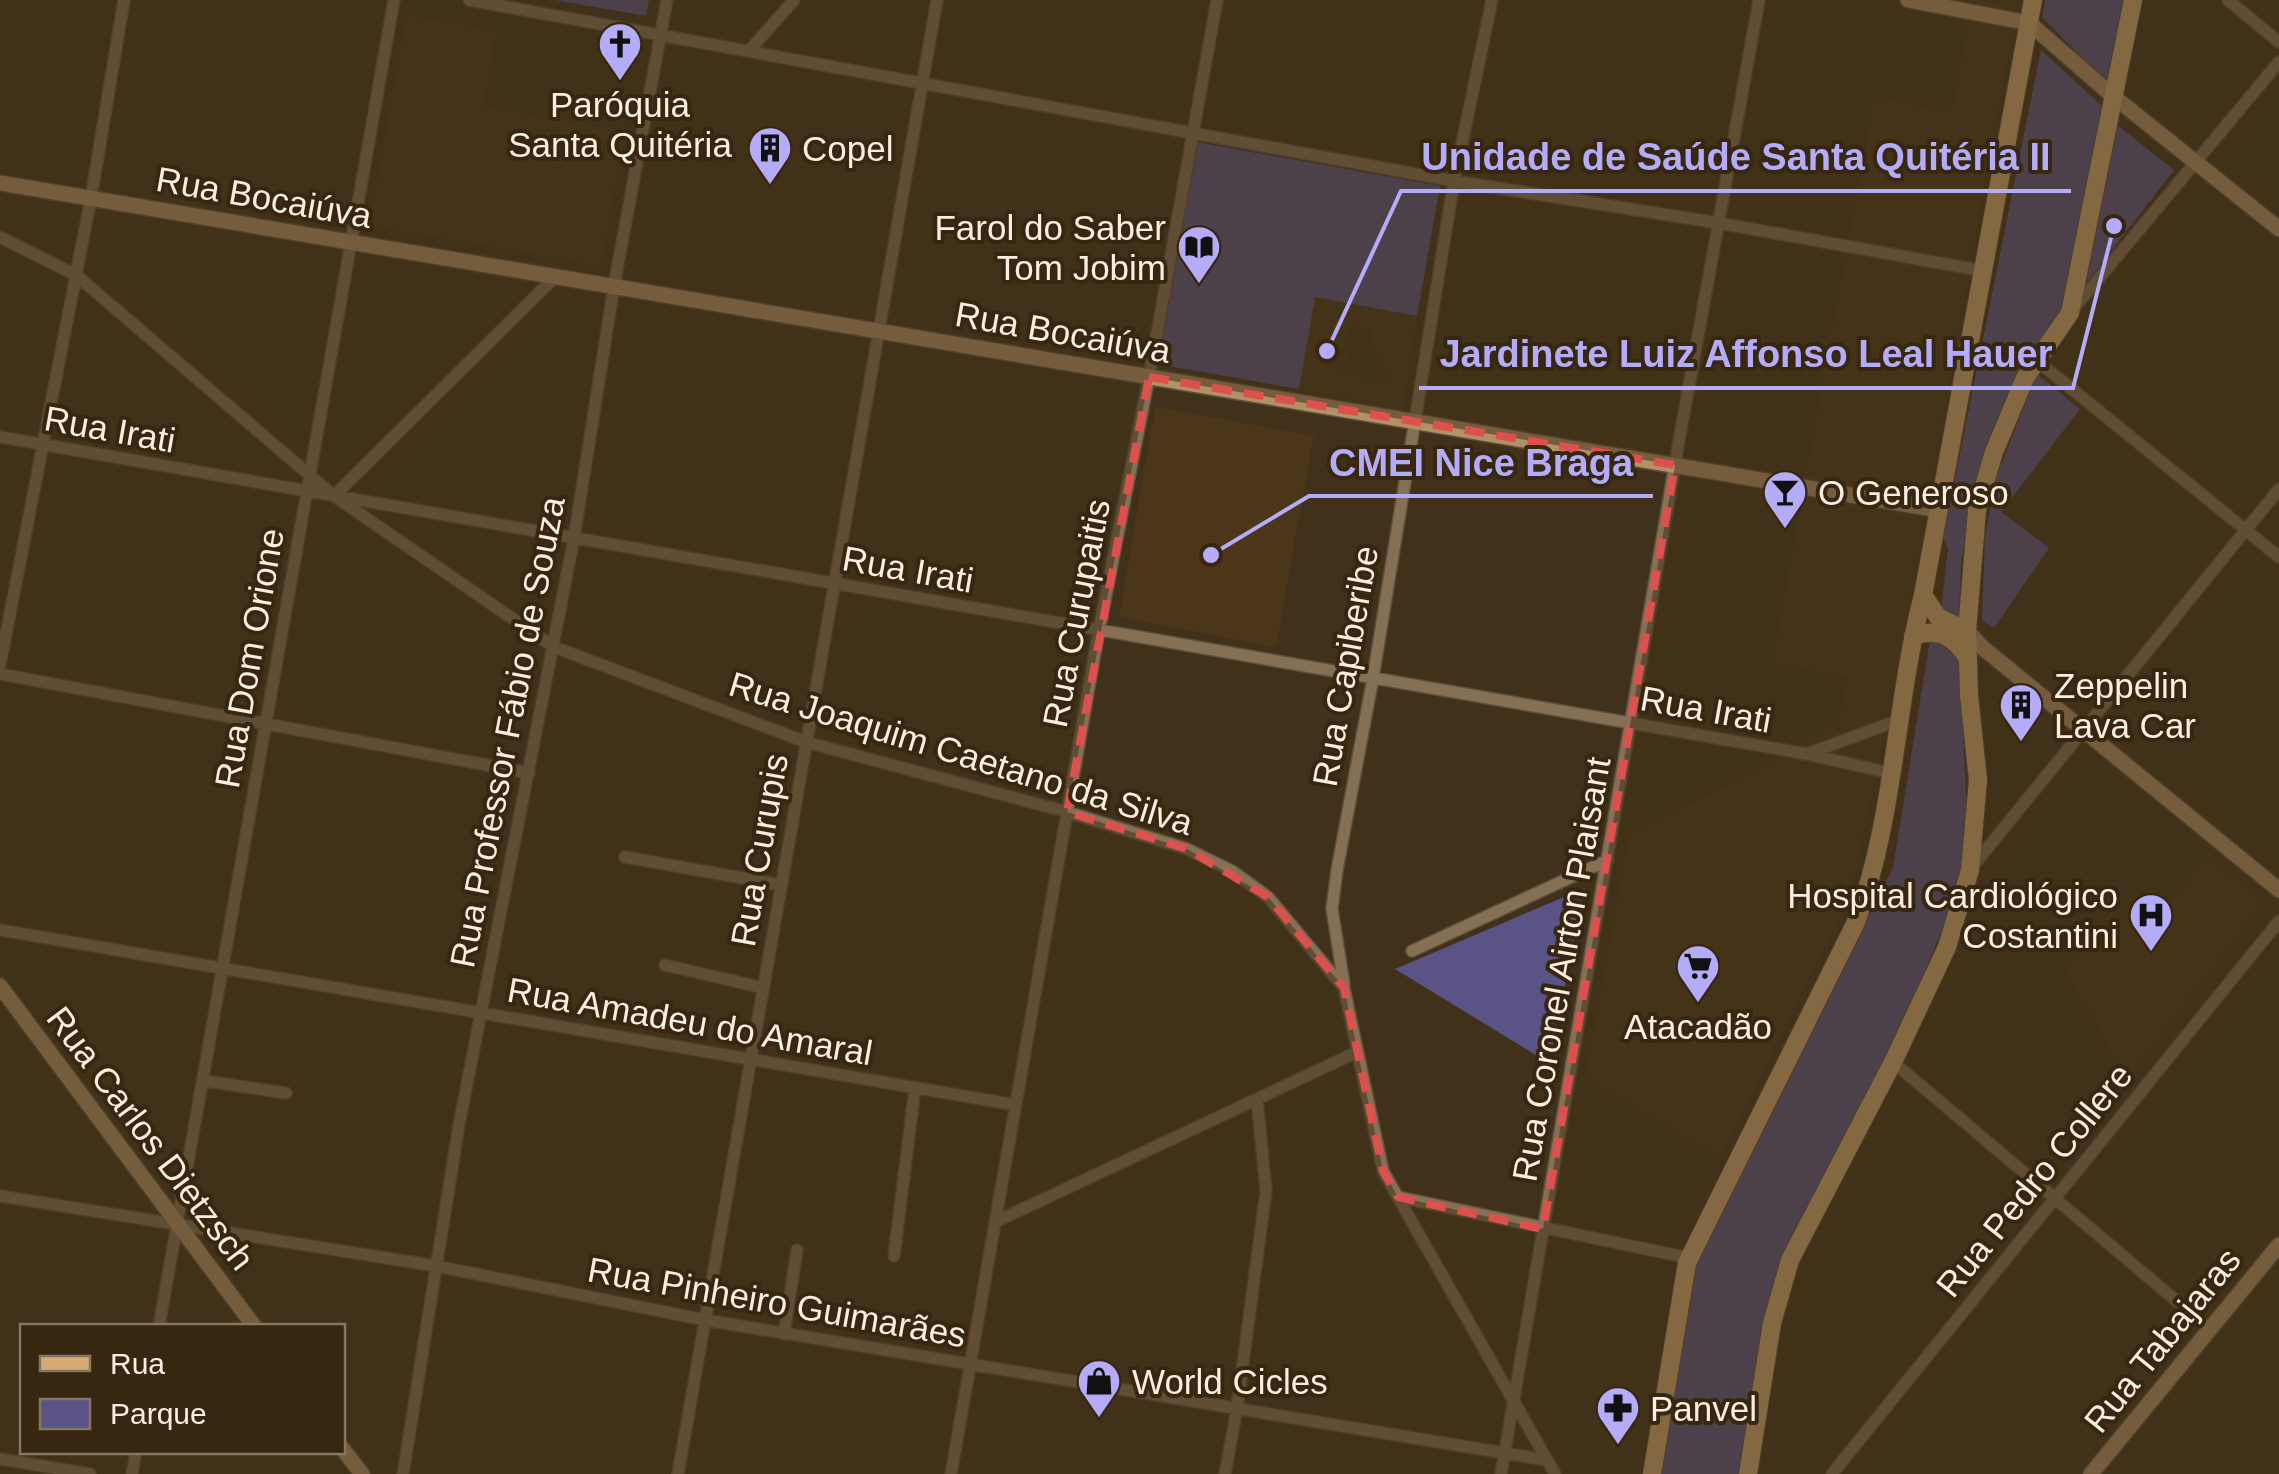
<svg xmlns="http://www.w3.org/2000/svg" width="2279" height="1474" viewBox="0 0 2279 1474" font-family="Helvetica,sans-serif">
	<style>
		.built { fill: #4b3619; fill-rule: evenodd }
		.green { fill: #595386 }
		.lines { fill: none; stroke-linecap: round; stroke-linejoin: round }
		.street-casing { stroke: #5f4f3a; stroke-width: 14 }
		.secondary-casing { stroke: #5f4f3a; stroke-width: 18 }
		.primary-casing { stroke: #5f4f3a; stroke-width: 20 }
		.street { stroke: #857056; stroke-width: 11 }
		.secondary { stroke: #b29166; stroke-width: 15 }
		.primary { stroke: #d4aa72; stroke-width: 18 }
		.marked { fill: none; stroke: #dd504d; stroke-width: 8; stroke-dasharray: 20 12; stroke-linejoin: round }
		.labels { text-anchor: middle; dominant-baseline: central; stroke-width: 8; stroke-linejoin: round; paint-order: stroke }
		.poi-label { font-size: 35px; fill: #f9eee1; stroke: #372710; text-anchor: start }
		.street-label { font-size: 35px; fill: #f9eee1; stroke: #372710 }
		.leader { fill: none; stroke: #b4acf9; stroke-width: 4 }
		.callout-dot { fill: #b4acf9; stroke: #372710; stroke-width: 4 }
		.callout-label { font-size: 38px; text-anchor: middle; font-weight: bold; fill: #b4acf9; stroke: #372710; stroke-width: 8; stroke-linejoin: round; paint-order: stroke }
	</style>
	<rect width="100%" height="100%" fill="#42311a"/>
	<path class="built" d="M1926 0H2018L1890 706 1849 899 1719 1157 1586 1077 1630 833 1762 770 1840 720 1848 677 1773 662 1875 97 1952 114 1972 9Z
		M407 15 495 32 483 107 624 132 601 265 370 225Z
		M1315 297 1417 316 1402 408 1299 389ZM1349 325 1373 328 1369 353 1386 356 1385 365 1379 367 1391 369 1389 386 1371 384 1369 380 1368 384 1359 383 1360 374 1352 373 1351 377 1336 374 1338 360 1347 361 1349 349 1345 348Z
		M1155 407 1314 436 1276 647 1119 617Z
		M2207 858 2257 897 2259 908 2127 1077 2065 968 2112 910 2146 937Z"/>
	<path class="green" d="M555 0H649L646 16Z
		M2045 0H2130L2112 88 2042 17Z
		M2041 50 2102 106 2062 312 1977 479 1961 563 1959 617 1941 609 1948 549 1943 538Z
		M2117 125 2174 170 2086 283Z
		M1196 142 1440 186 1417 316 1315 297 1299 389 1157 364Z
		M2037 374 2080 409 2001 512 2049 548 1994 628 1982 620 1985 535 1997 475Z
		M1931 634 1959 650 1968 835 1948 916 1882 1071 1778 1269 1739 1474H1661L1693 1271 1707 1231 1893 868Z
		M1585 888 1549 1063 1395 969Z"/>
	<g class="lines">
		<g class="street-casing">
			<path id="street" d="M469 0 1454 181 1719 223 1984 271
				M2228 0 2279 42
				M749 51 794 0
				M0 237 76 275 334 496 554 647 806 742 1067 812 1187 849 1232 871 1268 897 1344 988 1383 1171 1555 1474
				M2074 308 2279 62
				M2036 360 2279 557
				M0 437 1807 754 1890 773
				M334 496 555 277
				M0 665 91 198 124 0
				M0 674 529 773
				M1807 754 1899 720
				M625 857 781 885
				M1973 866 2279 489
				M0 930 1016 1105
				M1412 951 1608 860
				M665 965 763 988
				M1344 984 1332 909 1337 870 1373 678 1454 181 1492 0
				M1893 1062 2211 1330
				M205 1081 286 1093
				M0 1196 436 1266 705 1320 1546 1460
				M1398 1197 1689 1258
				M995 1222 1357 1052
				M894 1256 915 1088
				M159 1326 394 0
				M784 1334 797 1250
				M0 1459 90 1474
				M132 1474 136 1452
				M403 1474 459 1125 574 538 614 286 667 0
				M678 1474 937 0
				M951 1474 1099 630 1149 377 1217 0
				M1225 1474 1237 1408 1266 1191 1257 1099
				M1501 1474 1680 435 1759 0
				M1832 1474 2279 921"/>
		</g>
		<g class="secondary-casing">
			<path id="secondary" d="M1908 0 2029 23 2114 97 2279 229
				M0 183 1939 510
				M1967 631 1983 648 2279 890
				M0 986 254 1326
				M342 1448 362 1474
				M2091 1474 2279 1245"/>
		</g>
		<g class="primary-casing">
			<path id="primary" d="M1923 595 1938 617 1967 631
				M1913 636C1936 628 1953 635 1966 656
				M1652 1474 1687 1263 1856 922C1895 818 1895 703 1923 595L2033 0
				M1748 1474 1772 1323 1790 1260 1893 1062 1947 947 1970 870 1978 780 1969 695 1967 631 1977 510 1994 452 2025 378 2070 313 2133 0"/>
		</g>
		<use href="#street" class="street"/>
		<use href="#secondary" class="secondary"/>
		<use href="#primary" class="primary"/>
	</g>
	<path d="M0 0H2279V1474H0ZM1149 377 1675 465 1543 1229 1398 1197 1383 1171 1344 988 1268 897 1187 849 1067 812Z" fill="#42311a" fill-opacity=".55" fill-rule="evenodd"/>
	<path class="marked" d="M1149 377 1675 465 1543 1229 1398 1197 1383 1171 1344 988 1268 897 1187 849 1067 812Z"/>
	<defs>
		<g id="church-pin" transform="scale(2.25)"><path d="M0 17L-7.5 6A9.5 9.5 0 1 1 7.5 6Z" fill="#b4acf9" stroke="#372710"/><path d="M-1.2-6h2.4v3.5h3.3v2.4h-3.3V6h-2.4V-.1h-3.3v-2.4h3.3Z" fill="#111"/></g>
		<g id="building-pin" transform="scale(2.25)"><path d="M0 17L-7.5 6A9.5 9.5 0 1 1 7.5 6Z" fill="#b4acf9" stroke="#372710"/><path d="M-4-6H4V6H1V3H-1V6H-4ZM-2.5-4.3h1.7v1.8h-1.7ZM.8-4.3h1.7v1.8H.8ZM-2.5-1h1.7V.8h-1.7ZM.8-1h1.7V.8H.8Z" fill="#111"/></g>
		<g id="library-pin" transform="scale(2.25)"><path d="M0 17L-7.5 6A9.5 9.5 0 1 1 7.5 6Z" fill="#b4acf9" stroke="#372710"/><path d="M-6-4Q-3-5.5-.7-3.5V5Q-3 3-6 4ZM6-4Q3-5.5 .7-3.5V5Q3 3 6 4Z" fill="#111"/></g>
		<g id="bar-pin" transform="scale(2.25)"><path d="M0 17L-7.5 6A9.5 9.5 0 1 1 7.5 6Z" fill="#b4acf9" stroke="#372710"/><path d="M-6-5H6L.8 .8V4.5H3.5V6h-7V4.5H-.8V.8Z" fill="#111"/></g>
		<g id="hospital-pin" transform="scale(2.25)"><path d="M0 17L-7.5 6A9.5 9.5 0 1 1 7.5 6Z" fill="#b4acf9" stroke="#372710"/><path d="M-5-5h3v3.5h4V-5h3V5h-3V1.5h-4V5h-3Z" fill="#111"/></g>
		<g id="supermarket-pin" transform="scale(2.25)"><path d="M0 17L-7.5 6A9.5 9.5 0 1 1 7.5 6Z" fill="#b4acf9" stroke="#372710"/><path d="M-6-5.5h2.5l.6 2H6L4.5 2H-2.5L-4.4-4H-6ZM-1.5 3.2a1.3 1.3 0 1 0 .1 0ZM3 3.2a1.3 1.3 0 1 0 .1 0Z" fill="#111"/></g>
		<g id="shop-pin" transform="scale(2.25)"><path d="M0 17L-7.5 6A9.5 9.5 0 1 1 7.5 6Z" fill="#b4acf9" stroke="#372710"/><path d="M-5-2.5h2.3a2.7 3.5 0 0 1 5.4 0H5L5.5 6h-11ZM-1.5-2.5h3a1.5 2.3 0 0 0-3 0Z" fill="#111"/></g>
		<g id="pharmacy-pin" transform="scale(2.25)"><path d="M0 17L-7.5 6A9.5 9.5 0 1 1 7.5 6Z" fill="#b4acf9" stroke="#372710"/><path d="M-2-6h4v4h4v4h-4v4h-4v-4h-4v-4h4Z" fill="#111"/></g>
	</defs>
	<g fill-rule="evenodd">
		<use href="#church-pin" x="620" y="44"/>
		<use href="#building-pin" x="770" y="148"/>
		<use href="#library-pin" x="1199" y="247"/>
		<use href="#bar-pin" x="1785" y="492"/>
		<use href="#building-pin" x="2021" y="705"/>
		<use href="#hospital-pin" x="2151" y="915"/>
		<use href="#supermarket-pin" x="1698" y="966"/>
		<use href="#shop-pin" x="1099" y="1381"/>
		<use href="#pharmacy-pin" x="1618" y="1408"/>
	</g>
	<g class="labels">
		<g class="poi-label">
			<text x="620" y="104" text-anchor="middle">Paróquia<tspan x="620" dy="40">Santa Quitéria</tspan></text>
			<text x="802" y="148">Copel</text>
			<text x="1166" y="227" text-anchor="end">Farol do Saber<tspan x="1166" dy="40">Tom Jobim</tspan></text>
			<text x="1818" y="492">O Generoso</text>
			<text x="2054" y="685">Zeppelin<tspan x="2054" dy="40">Lava Car</tspan></text>
			<text x="2118" y="895" text-anchor="end">Hospital Cardiológico<tspan x="2118" dy="40">Costantini</tspan></text>
			<text x="1698" y="1026" text-anchor="middle">Atacadão</text>
			<text x="1132" y="1381">World Cicles</text>
			<text x="1650" y="1408">Panvel</text>
		</g>
		<g class="street-label">
			<text transform="translate(264 197) rotate(10)">Rua Bocaiúva</text>
			<text transform="translate(1063 332) rotate(10)">Rua Bocaiúva</text>
			<text transform="translate(110 429) rotate(10)">Rua Irati</text>
			<text transform="translate(908 569) rotate(10)">Rua Irati</text>
			<text transform="translate(1076 613) rotate(-79)">Rua Curupaitis</text>
			<text transform="translate(249 658) rotate(-80)">Rua Dom Orione</text>
			<text transform="translate(1345 666) rotate(-80)">Rua Capiberibe</text>
			<text transform="translate(1706 709) rotate(10)">Rua Irati</text>
			<text transform="translate(507 732) rotate(-79)">Rua Professor Fábio de Souza</text>
			<text transform="translate(961 753) rotate(17)">Rua Joaquim Caetano da Silva</text>
			<text transform="translate(759 850) rotate(-80)">Rua Curupis</text>
			<text transform="translate(1561 969) rotate(-80)">Rua Coronel Airton Plaisant</text>
			<text transform="translate(690 1021) rotate(10)">Rua Amadeu do Amaral</text>
			<text transform="translate(151 1138) rotate(53)">Rua Carlos Dietzsch</text>
			<text transform="translate(2034 1180) rotate(-51)">Rua Pedro Collere</text>
			<text transform="translate(777 1302) rotate(10)">Rua Pinheiro Guimarães</text>
			<text transform="translate(2162 1340) rotate(-51)">Rua Tabajaras</text>
		</g>
	</g>
	<path class="leader" d="M1327 351L1401 191H2071M2114 226L2073 388H1419M1211 555L1309 496H1653"/>
	<g class="callout-dot">
		<circle cx="1327" cy="351" r="10"/>
		<circle cx="2114" cy="226" r="10"/>
		<circle cx="1211" cy="555" r="10"/>
	</g>
	<g class="callout-label">
		<text x="1736" y="170">Unidade de Saúde Santa Quitéria II</text>
		<text x="1746" y="367">Jardinete Luiz Affonso Leal Hauer</text>
		<text x="1481" y="476">CMEI Nice Braga</text>
	</g>
	<rect x="20" y="1324" width="325" height="130" fill="#372710" stroke="#857764" stroke-width="2.5"/>
	<rect x="40" y="1356" width="50" height="15" fill="#d4aa72" stroke="#857764" stroke-width="2.5"/>
	<text x="110" y="1374" font-size="30" fill="#f9eee1">Rua</text>
	<rect x="40" y="1399" width="50" height="30" fill="#595386" stroke="#857764" stroke-width="2.5"/>
	<text x="110" y="1424" font-size="30" fill="#f9eee1">Parque</text>
</svg>
